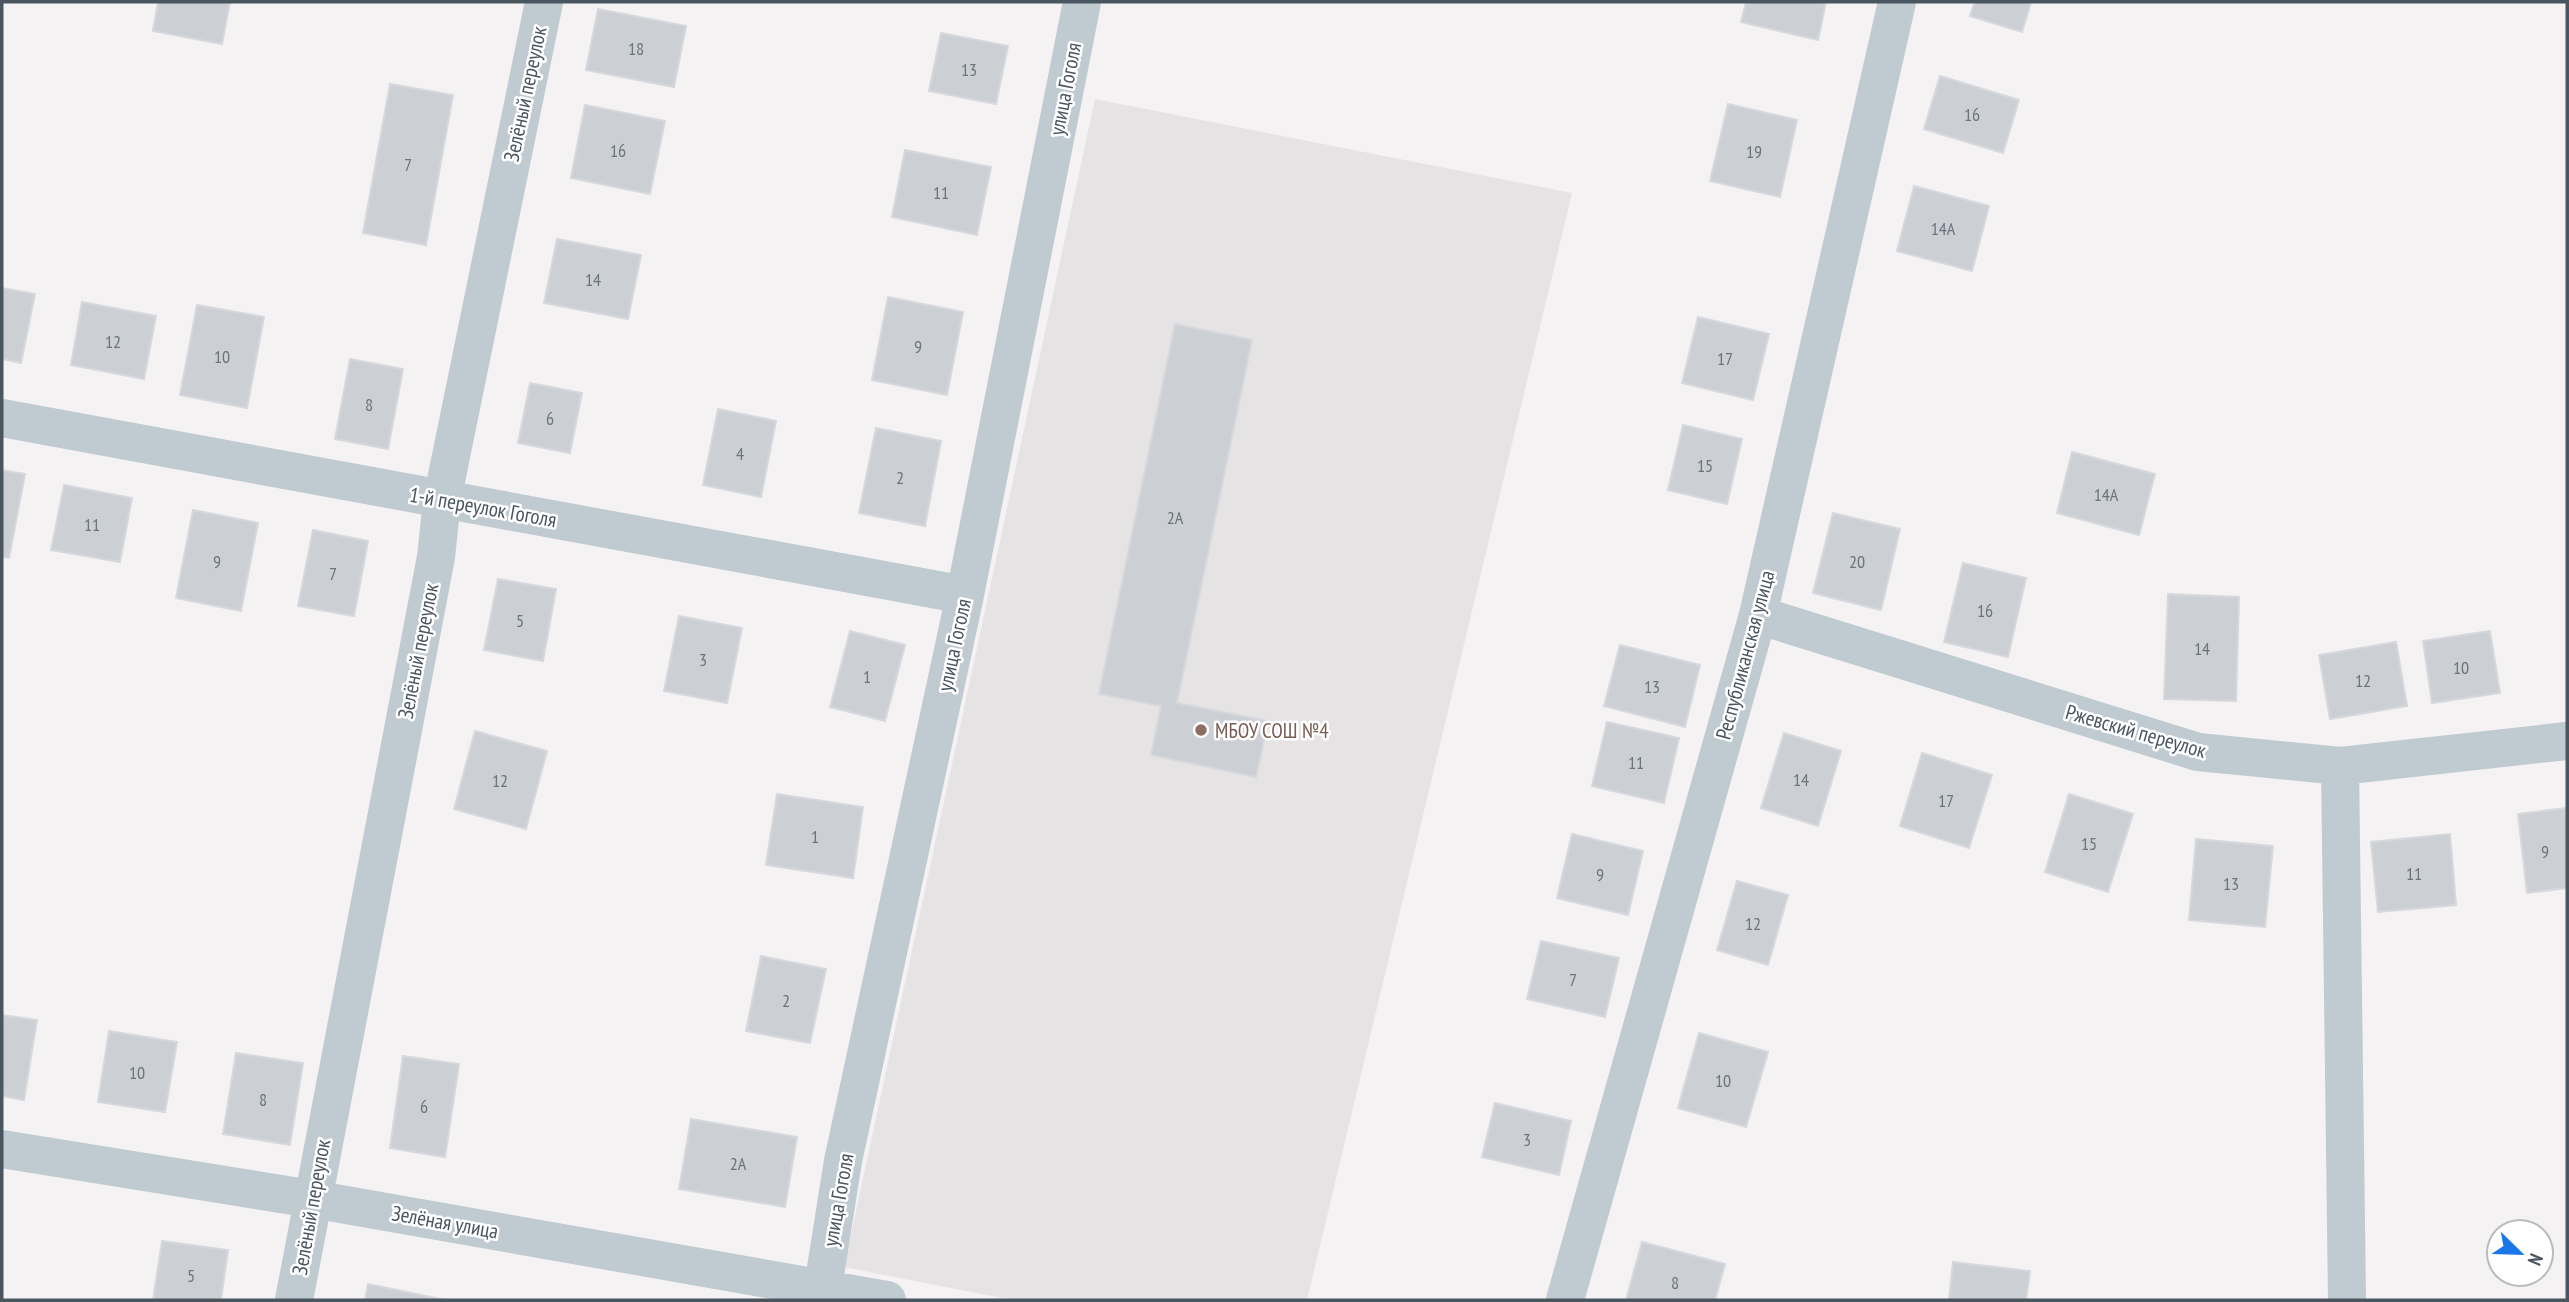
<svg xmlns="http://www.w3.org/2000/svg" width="2569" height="1302" viewBox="0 0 2569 1302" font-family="'PT Sans Narrow',sans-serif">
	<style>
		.education { fill: #e5e3e4 }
		.building { fill: #cccfd4; stroke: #d6d8dd; stroke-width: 2 }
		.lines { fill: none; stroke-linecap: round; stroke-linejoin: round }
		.minor { stroke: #c0cad1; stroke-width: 38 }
		.education-dot { fill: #8d6e63; stroke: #fff; stroke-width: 2.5 }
		.labels { text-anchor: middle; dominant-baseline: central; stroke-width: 5; stroke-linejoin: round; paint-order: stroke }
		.number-label { font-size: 18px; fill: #6a747d }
		.street-label { font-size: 21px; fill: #495660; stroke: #fff }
		.education-label { font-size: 21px; fill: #785e54; stroke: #fff; text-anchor: start }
	</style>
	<rect width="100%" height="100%" fill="#f4f2f2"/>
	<path class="education" d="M1095 99 1572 193 1307 1300H1012L844 1267Z"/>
	<path class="building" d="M158 2H230L222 44 153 31Z
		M1746 2H1826L1818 40 1741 22Z
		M1975 2H2031L2022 32 1970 16Z
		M598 9 686 26 674 87 586 70Z
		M941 33 1008 46 996 104 929 91Z
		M1940 76 2019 100 2003 153 1924 129Z
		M390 84 453 95 426 245 363 233Z
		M1728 104 1797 120 1780 197 1710 181Z
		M585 105 665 121 650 194 571 178Z
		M905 150 991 167 977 235 892 217Z
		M1914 186 1989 206 1972 271 1897 251Z
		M557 239 641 255 628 319 544 303Z
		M2 288 35 294 21 363 2 359Z
		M888 297 963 312 947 395 872 380Z
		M82 302 156 316 144 379 71 365Z
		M197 305 264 317 247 408 180 395Z
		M1698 317 1769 334 1753 400 1682 383Z
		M1175 324 1252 340 1177 703 1268 721 1256 777 1151 755 1161 706 1099 694Z
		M350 359 403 369 388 449 335 439Z
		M530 383 582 393 570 453 518 443Z
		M718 409 776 421 761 497 703 485Z
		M1683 425 1742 439 1727 504 1668 490Z
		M876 428 941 441 925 526 859 513Z
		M2072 452 2155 474 2139 535 2057 513Z
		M2 470 25 474 9 558 2 557Z
		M64 485 132 498 120 562 51 550Z
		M193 510 258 523 241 611 176 598Z
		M1833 513 1900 529 1881 610 1813 593Z
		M313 530 368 541 354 616 298 606Z
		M1963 563 2026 578 2008 657 1944 642Z
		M498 579 556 589 543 661 484 650Z
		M2168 594 2239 597 2236 701 2164 699Z
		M679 616 742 628 727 703 664 691Z
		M850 631 905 645 885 721 830 707Z
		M2490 631 2500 693 2432 703 2423 641Z
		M2396 642 2407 706 2330 719 2319 655Z
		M1620 645 1700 665 1685 727 1604 706Z
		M1607 722 1679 738 1664 803 1592 786Z
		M475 731 547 751 526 829 454 809Z
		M1784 733 1841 751 1818 826 1761 808Z
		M1922 753 1992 775 1969 848 1900 826Z
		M777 794 863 807 853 878 766 865Z
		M2069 794 2133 814 2108 892 2045 872Z
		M2567 808V888L2527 893 2518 814Z
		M1572 834 1643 851 1628 915 1557 898Z
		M2450 834 2456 905 2378 912 2371 842Z
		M2196 839 2273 846 2265 927 2189 920Z
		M1737 881 1788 895 1768 965 1717 950Z
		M1541 941 1619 958 1605 1017 1527 999Z
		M761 956 826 969 810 1043 746 1031Z
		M2 1015 37 1020 24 1100 2 1096Z
		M109 1031 177 1042 165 1112 98 1102Z
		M1699 1033 1768 1052 1746 1127 1678 1108Z
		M236 1053 303 1063 290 1145 223 1134Z
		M403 1056 459 1064 445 1157 390 1148Z
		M1495 1103 1571 1121 1559 1175 1482 1157Z
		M691 1119 797 1137 785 1207 679 1189Z
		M162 1241 228 1250 221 1300H153Z
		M1642 1242 1725 1264 1715 1300H1626Z
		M1953 1262 2030 1271 2026 1300H1949Z
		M368 1284 445 1300H365Z"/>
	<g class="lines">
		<path class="minor" d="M2 418 965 595
			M1758 615 2198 752 2340 766 2567 741
			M2340 766 2347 1300
			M2 1149 312 1199 887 1300
			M823 1287 843 1161 965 595 1082 2
			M294 1300 436 557 442 500 544 2
			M1565 1300 1758 615 1897 2"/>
	</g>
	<circle class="education-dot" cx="1201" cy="730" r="7"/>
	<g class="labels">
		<g class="number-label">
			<text x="636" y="48">18</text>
			<text x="969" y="69">13</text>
			<text x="1972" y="114">16</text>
			<text x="618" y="150">16</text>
			<text x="1754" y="151">19</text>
			<text x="408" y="164">7</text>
			<text x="941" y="192">11</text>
			<text x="1943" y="228">14А</text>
			<text x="593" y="279">14</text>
			<text x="113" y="341">12</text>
			<text x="918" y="346">9</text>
			<text x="222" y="356">10</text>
			<text x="1725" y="358">17</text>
			<text x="369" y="404">8</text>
			<text x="550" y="418">6</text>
			<text x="740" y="453">4</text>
			<text x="1705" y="465">15</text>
			<text x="900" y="477">2</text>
			<text x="2106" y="494">14А</text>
			<text x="1175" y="517">2А</text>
			<text x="92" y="524">11</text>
			<text x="217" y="561">9</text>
			<text x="1857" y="561">20</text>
			<text x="333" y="573">7</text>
			<text x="1985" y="610">16</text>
			<text x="520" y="620">5</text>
			<text x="2202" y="648">14</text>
			<text x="703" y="659">3</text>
			<text x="2461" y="667">10</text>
			<text x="867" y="676">1</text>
			<text x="2363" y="680">12</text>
			<text x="1652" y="686">13</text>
			<text x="1636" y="762">11</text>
			<text x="1801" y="779">14</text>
			<text x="500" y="780">12</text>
			<text x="1946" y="800">17</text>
			<text x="815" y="836">1</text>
			<text x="2089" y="843">15</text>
			<text x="2545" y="851">9</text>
			<text x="2414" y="873">11</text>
			<text x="1600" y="874">9</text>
			<text x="2231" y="883">13</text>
			<text x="1753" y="923">12</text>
			<text x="1573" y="979">7</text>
			<text x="786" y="1000">2</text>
			<text x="137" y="1072">10</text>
			<text x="1723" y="1080">10</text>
			<text x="263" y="1099">8</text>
			<text x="424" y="1106">6</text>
			<text x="1527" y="1139">3</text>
			<text x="738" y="1163">2А</text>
			<text x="191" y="1275">5</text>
			<text x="1675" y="1282">8</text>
		</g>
		<g class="street-label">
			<text transform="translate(1065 89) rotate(-79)">улица Гоголя</text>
			<text transform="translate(525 94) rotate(-78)">Зелёный переулок</text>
			<text transform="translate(483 507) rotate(10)">1-й переулок Гоголя</text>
			<text transform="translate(954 645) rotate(-78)">улица Гоголя</text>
			<text transform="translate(418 651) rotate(-79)">Зелёный переулок</text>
			<text transform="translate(1745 655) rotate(-75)">Республиканская улица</text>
			<text transform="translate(2136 731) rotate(16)">Ржевский переулок</text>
			<text transform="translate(838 1200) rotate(-80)">улица Гоголя</text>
			<text transform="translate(311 1207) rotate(-80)">Зелёный переулок</text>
			<text transform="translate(445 1222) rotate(10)">Зелёная улица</text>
		</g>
		<g class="education-label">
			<text x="1215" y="730">МБОУ СОШ №4</text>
		</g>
	</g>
	<rect width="2569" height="1302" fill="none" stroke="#495660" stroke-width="7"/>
	<g transform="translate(2520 1253) rotate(113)"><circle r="33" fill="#ffffff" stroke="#b6bbbf" stroke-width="2"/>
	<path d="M0-5L12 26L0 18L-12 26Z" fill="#1977e8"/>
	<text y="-10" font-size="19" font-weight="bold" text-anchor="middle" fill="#495660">N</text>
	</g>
</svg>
